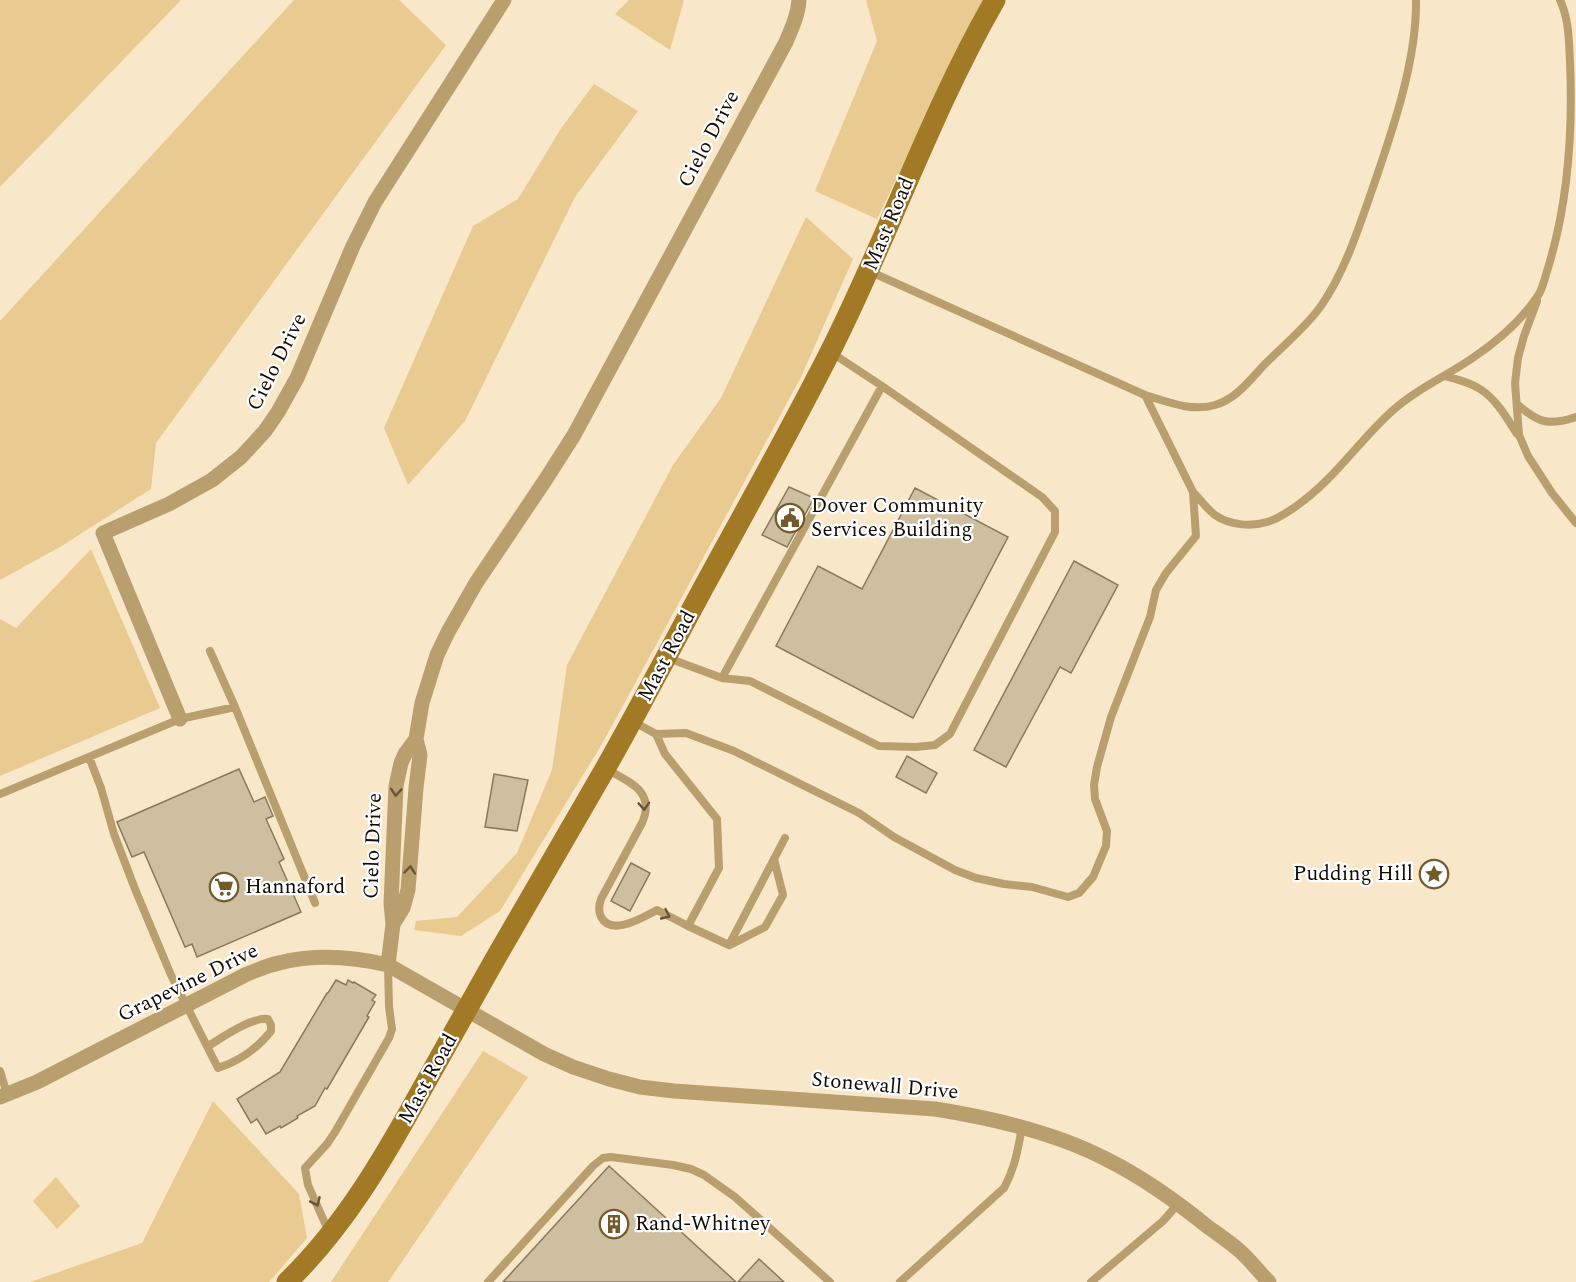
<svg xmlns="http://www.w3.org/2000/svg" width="1576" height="1282" viewBox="0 0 1576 1282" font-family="Spectral,serif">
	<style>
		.green { fill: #e9ca91 }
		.building { fill: #cfbfa1; stroke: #89795e; stroke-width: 1.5 }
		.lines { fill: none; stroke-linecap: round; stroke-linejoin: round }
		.lane { stroke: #ba9f6e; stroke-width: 8 }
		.street { stroke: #ba9f6e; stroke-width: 15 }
		.secondary { stroke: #a27925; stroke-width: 21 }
		.oneway { stroke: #665538 }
		.labels { text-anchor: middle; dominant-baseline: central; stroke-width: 4.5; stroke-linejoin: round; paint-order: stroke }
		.street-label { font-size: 21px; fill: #110b03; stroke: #fff }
		.poi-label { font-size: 21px; fill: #110b03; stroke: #fff; text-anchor: start }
	</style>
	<rect width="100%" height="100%" fill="#f9e7c9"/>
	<path class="green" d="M0 0H181L0 187Z
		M294 0H399L446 45 156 443 151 489 60 547 0 580V321Z
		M629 0H684L670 50 615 14Z
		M866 0H983L877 219 815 191 877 41Z
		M594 84 638 111 575 197 465 421 408 485 384 428 473 226 518 199 562 127Z
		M806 217 853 259 801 377 669 621 602 744 500 911 461 936 414 930 416 921 457 917 517 853 552 770 567 665 673 465 721 398Z
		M91 549 160 708 0 776V619L16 628Z
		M483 1051 528 1077 388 1282H331Z
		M213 1101 299 1194 307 1238 269 1282H30L142 1243Z
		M56 1177 80 1206 57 1229 33 1201Z"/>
	<path class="building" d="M789 487 814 498 787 547 762 535Z
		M915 488 1008 537 913 718 776 646 818 566 862 589Z
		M1074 561 1118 585 1071 673 1060 667 1006 767 974 750Z
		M907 756 937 773 926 793 896 777Z
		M239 769 254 802 265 797 273 816 266 819 284 859 279 862 301 912 197 957 192 944 185 947 144 852 132 857 117 822Z
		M494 774 528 780 517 831 485 827Z
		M631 863 650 873 630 911 611 901Z
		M336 980 346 985 348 980 353 983 354 982 376 995 372 1000 375 1002 367 1016 369 1017 327 1089 325 1088 315 1106 297 1116 298 1118 281 1128 280 1126 266 1134 257 1119 251 1123 237 1099 280 1072 327 993H328Z
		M609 1166 736 1282H503Z
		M759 1259 784 1282H738Z"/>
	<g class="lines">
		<path class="lane" d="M871 272 1145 395C1168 402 1192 412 1215 405 1236 399 1250 380 1264 365 1282 347 1307 326 1321 306 1345 271 1358 230 1372 190 1392 132 1417 61 1416 0
			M1537 301 1524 336 1518 358 1515 383 1519 435 1528 456 1552 493 1576 523
			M1444 376C1456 379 1469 382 1480 389 1496 399 1507 418 1517 434
			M1517 404C1538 423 1549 426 1576 417
			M1193 492C1200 499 1207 509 1215 515 1229 525 1251 527 1267 522 1278 519 1286 513 1295 507 1333 481 1358 442 1391 412 1416 389 1447 376 1474 357 1499 340 1523 319 1539 294 1543 287 1545 277 1548 268 1568 203 1573 131 1570 62 1569 41 1569 19 1560 0
			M210 651 235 707
			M668 658 722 678 750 681 879 746 916 747 935 745 950 734 1055 532V511L1042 497 882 386 832 353
			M722 678 882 386
			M656 734 686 733 734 751 859 813 894 837 955 870 976 878 1004 884 1032 887 1068 897 1079 893 1093 877 1106 846 1107 831 1095 799 1094 785 1097 767 1111 717 1150 617 1156 590 1166 573 1196 536 1193 492 1145 395
			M89 757 101 788 114 834 135 889 171 975 218 1068C239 1061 257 1049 271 1031V1025L268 1019C251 1017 222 1038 208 1046
			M606 769C629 782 656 791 642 823L601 899C599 905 598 911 601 917 612 937 643 917 657 910L688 926 719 868 717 819 665 754 656 734 634 722
			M0 794 180 719 235 707 315 903
			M688 926 729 945 785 838
			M730 945 765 927 783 895 774 859
			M0 1071 7 1094
			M328 1230 308 1185 305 1168 327 1144 335 1132 389 1038 392 1029 389 1007 388 965
			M488 1282 593 1166 603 1158 611 1157 673 1165 691 1169 704 1175 735 1197 830 1282
			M900 1282 1004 1188C1015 1168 1018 1149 1022 1127
			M1091 1282 1163 1221 1178 1204"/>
		<path class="street" d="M180 719 103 533 169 504 212 480 241 457 265 431 278 412 297 378 353 246 375 202 504 0
			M393 924 403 908 408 890 416 788 420 755 416 739 422 703 437 655 448 632 476 583 546 479 574 435 786 42C792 28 798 15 799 0
			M388 965 393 924 391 904 396 786 401 763 405 754 416 739
			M0 1097 37 1082 247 974C258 970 268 965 279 963 314 954 354 957 388 965L544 1054 573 1067 609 1079 640 1087 674 1091 935 1109C992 1118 1054 1132 1106 1159 1142 1177 1176 1201 1208 1227 1219 1235 1231 1243 1241 1252 1251 1261 1259 1272 1269 1282"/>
		<path class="secondary" d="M287 1282C344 1227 384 1158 422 1089 446 1046 470 1003 494 961 531 897 568 833 605 769 640 707 673 644 707 581 748 506 790 431 829 354 888 238 930 113 995 0"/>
	</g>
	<defs><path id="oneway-chevron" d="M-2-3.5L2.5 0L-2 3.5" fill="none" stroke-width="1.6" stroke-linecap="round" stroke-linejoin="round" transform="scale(1.5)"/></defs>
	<g class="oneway">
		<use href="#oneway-chevron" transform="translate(396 792) rotate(94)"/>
		<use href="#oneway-chevron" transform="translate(644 806) rotate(86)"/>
		<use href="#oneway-chevron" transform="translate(410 870) rotate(-85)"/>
		<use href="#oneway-chevron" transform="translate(666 915) rotate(25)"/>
		<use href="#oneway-chevron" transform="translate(316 1202) rotate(66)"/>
	</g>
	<defs>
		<g id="civic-ring" transform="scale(1.5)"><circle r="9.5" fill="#fff" stroke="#725a2a" stroke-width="1.5"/><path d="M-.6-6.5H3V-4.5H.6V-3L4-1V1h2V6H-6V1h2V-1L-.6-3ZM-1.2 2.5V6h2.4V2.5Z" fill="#725a2a"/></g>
		<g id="sight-ring" transform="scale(1.5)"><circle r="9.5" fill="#fff" stroke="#725a2a" stroke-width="1.5"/><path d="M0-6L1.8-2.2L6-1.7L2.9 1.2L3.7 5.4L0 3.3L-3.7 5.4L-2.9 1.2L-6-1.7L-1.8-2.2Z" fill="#725a2a"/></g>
		<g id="supermarket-ring" transform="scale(1.5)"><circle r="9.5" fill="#fff" stroke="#725a2a" stroke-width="1.5"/><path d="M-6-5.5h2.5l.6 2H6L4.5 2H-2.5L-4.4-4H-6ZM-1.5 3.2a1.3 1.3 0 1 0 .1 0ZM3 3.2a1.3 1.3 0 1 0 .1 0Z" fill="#725a2a"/></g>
		<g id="building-ring" transform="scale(1.5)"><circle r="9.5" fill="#fff" stroke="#725a2a" stroke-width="1.5"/><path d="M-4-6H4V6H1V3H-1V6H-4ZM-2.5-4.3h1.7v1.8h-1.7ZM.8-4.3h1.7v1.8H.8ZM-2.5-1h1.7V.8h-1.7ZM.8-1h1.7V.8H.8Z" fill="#725a2a"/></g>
	</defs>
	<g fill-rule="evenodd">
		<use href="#civic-ring" x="790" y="518"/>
		<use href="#sight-ring" x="1434" y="874"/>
		<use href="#supermarket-ring" x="224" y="887"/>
		<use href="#building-ring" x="614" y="1224"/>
	</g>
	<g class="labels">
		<g class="street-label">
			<text transform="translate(709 139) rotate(-62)">Cielo Drive</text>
			<text transform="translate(889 224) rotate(-67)">Mast Road</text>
			<text transform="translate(277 362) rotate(-63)">Cielo Drive</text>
			<text transform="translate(667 656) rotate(-62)">Mast Road</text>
			<text transform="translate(373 846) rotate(-88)">Cielo Drive</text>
			<text transform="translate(188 983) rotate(-26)">Grapevine Drive</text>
			<text transform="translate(428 1079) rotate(-61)">Mast Road</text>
			<text transform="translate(885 1086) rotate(5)">Stonewall Drive</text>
		</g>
		<g class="poi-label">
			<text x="811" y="506">Dover Community<tspan x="811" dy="24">Services Building</tspan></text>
			<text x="1413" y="874" text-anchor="end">Pudding Hill</text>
			<text x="245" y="887">Hannaford</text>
			<text x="635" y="1224">Rand-Whitney</text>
		</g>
	</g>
</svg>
